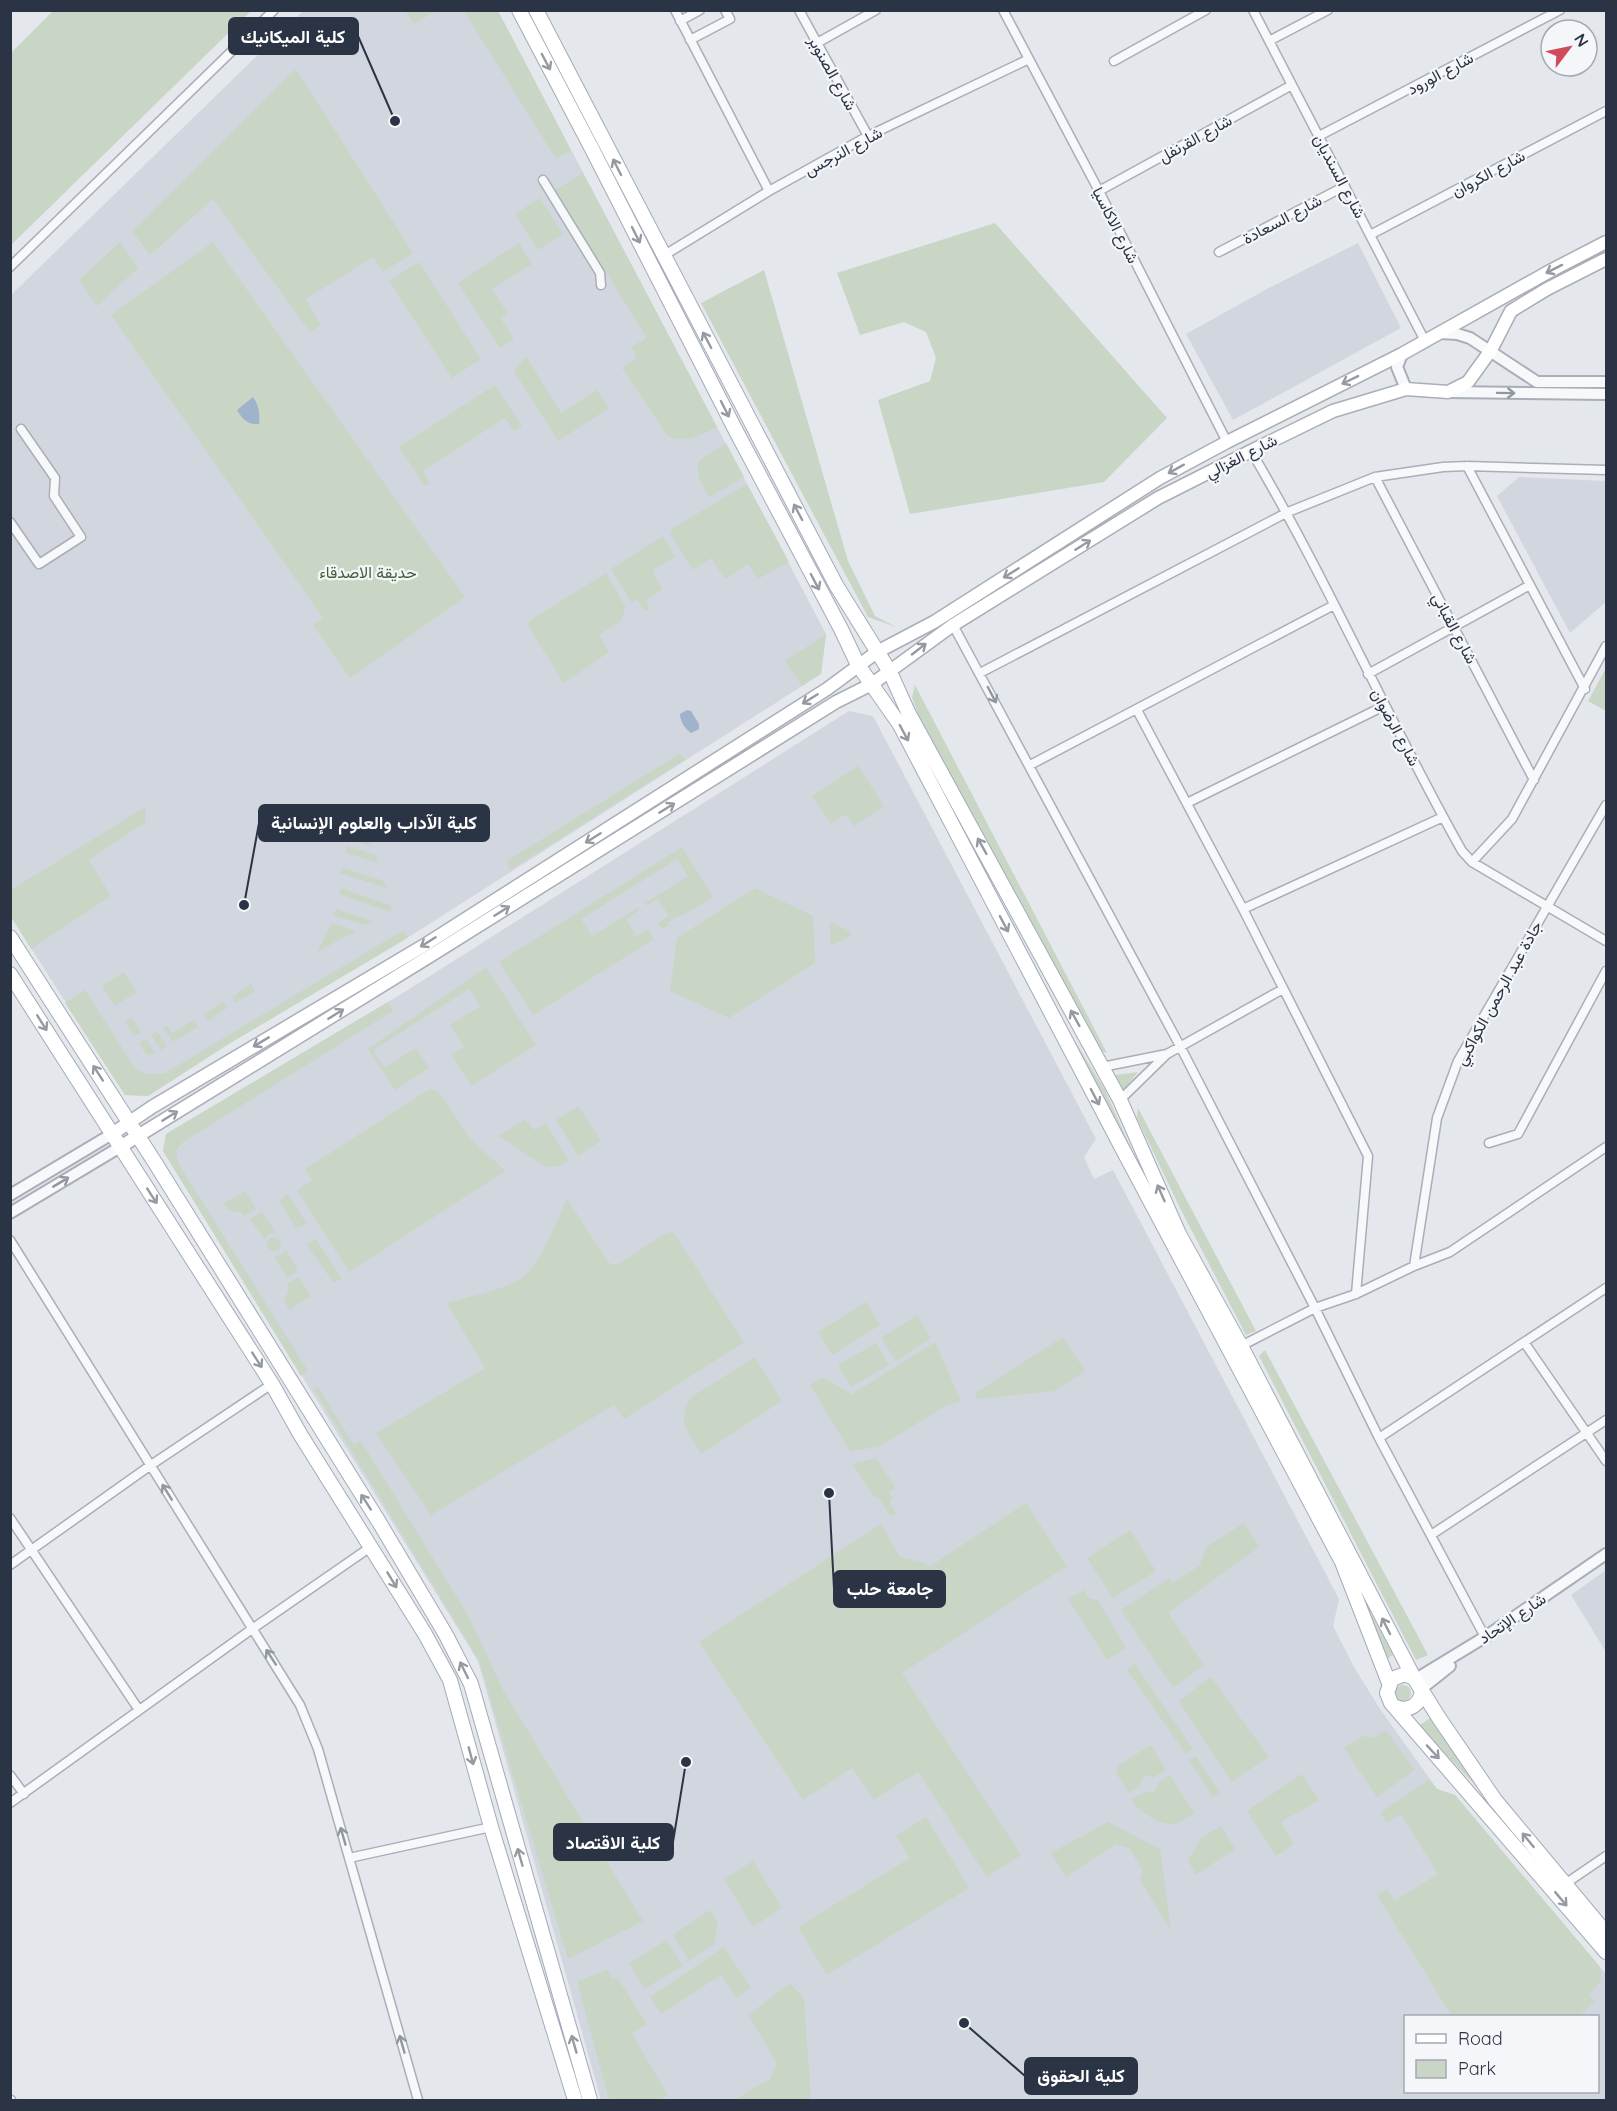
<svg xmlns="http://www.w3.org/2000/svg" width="1617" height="2111" viewBox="0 0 1617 2111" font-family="Quicksand,Vazirmatn,sans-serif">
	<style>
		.built { fill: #d2d6de; fill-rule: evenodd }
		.green { fill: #c9d6c5 }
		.water { fill: #9fb4cc }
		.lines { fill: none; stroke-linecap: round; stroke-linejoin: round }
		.minor-casing { stroke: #a9aeb7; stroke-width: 11 }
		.tertiary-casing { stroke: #a9aeb7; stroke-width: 14 }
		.secondary-casing { stroke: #a9aeb7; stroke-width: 15 }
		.primary-casing { stroke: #a3abb8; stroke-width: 16 }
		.minor { stroke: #f7f8fa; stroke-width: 8 }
		.tertiary { stroke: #f7f8fa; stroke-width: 10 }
		.secondary { stroke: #fff; stroke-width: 12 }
		.primary { stroke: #fff; stroke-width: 14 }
		.oneway { stroke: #959aa2 }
		.oneway2 { stroke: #9196a0 }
		.labels { text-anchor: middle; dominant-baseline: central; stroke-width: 4.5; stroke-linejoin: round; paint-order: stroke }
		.street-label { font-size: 16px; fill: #2b3445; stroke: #f4f6f9 }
		.park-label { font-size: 16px; fill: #3f6138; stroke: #f4f6f9 }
		.leader { fill: none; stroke: #2b3445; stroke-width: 2 }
		.callout-dot { fill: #2b3445; stroke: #f4f6f9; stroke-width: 2 }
		.callout { fill: #2b3445; stroke: #2b3445; stroke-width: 2 }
		.callout-label { font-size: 18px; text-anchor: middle; font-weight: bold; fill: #fff }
	</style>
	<rect width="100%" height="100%" fill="#e4e7ec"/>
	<path class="built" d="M303 11H498L826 634 821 674 404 940 227 1045 148 1096 125 1095 11 917 10 296Z
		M1358 243 1401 328 1233 420 1186 334 1267 289Z
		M1519 477 1606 481V602L1570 633 1497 496Z
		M849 711 873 716 959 879 1096 1139 1084 1157 1094 1179 1113 1170 1339 1599 1333 1626 1354 1667 1380 1709 1437 1789 1455 1795 1606 1974V2100H601L478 1661 163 1151 166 1134 403 993ZM1406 2016H1598V2092H1406Z
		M1606 1570V1652L1571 1595Z"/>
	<path class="green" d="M53 11H251L11 245V53Z
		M405 11H436L414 24Z
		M464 11H498L571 150 556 159Z
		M296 69 413 253 383 272 373 257 306 299 321 325 310 332 213 199 150 255 132 231Z
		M583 173 717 427C702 435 683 445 667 435L622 368 637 358 631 347 647 338 555 190Z
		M540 198 563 234 538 250 515 214Z
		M995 223 1167 418 1104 482 910 514 878 400 930 381 936 358 926 332 904 322 860 335 837 273Z
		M120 242 138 268 97 306 79 280Z
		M213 242 465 597 350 678 313 625 323 618 111 315Z
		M519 243 532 264 492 289 508 314 501 319 514 339 500 348 458 283Z
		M419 262 481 359 452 378 389 281Z
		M764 270 848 561 875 616 896 627 868 617 701 303Z
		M526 356 561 413 597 390 609 408 558 441 514 371Z
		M495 385 522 426 514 431 505 418 423 471 430 483 425 486 399 447Z
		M726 443 744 477 709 497 699 479 697 465 700 460Z
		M747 484 789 562 758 579 748 564 725 579 711 558 693 570 670 534 673 528Z
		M663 536 675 556 654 570V576L663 589 646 601 650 609 645 611 637 599 631 602 611 569Z
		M606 573 625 606 622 620 599 635 609 652 564 683 529 628V621Z
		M826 634 821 674 802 686 785 661Z
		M1606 668V711L1588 701Z
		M915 685 1107 1053 1103 1052 1047 960 965 801 917 712 912 697Z
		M679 754 686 759 510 870 507 862 510 859Z
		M858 766 884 806 854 826 846 814 831 824 812 796Z
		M145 807 146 822 89 860 111 896 31 949 11 916V890Z
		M346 813 361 818 372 847 342 835Z
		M347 846 376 855 378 863 346 853Z
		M682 847 713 897 682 916 680 915 668 922 669 925 662 929 658 923 669 916 658 899 646 906 645 903 688 876 677 859 581 919 592 936 637 908 639 910 626 919 636 936 648 930 654 939 533 1015 499 962Z
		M343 868 384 881 387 888 340 873Z
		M341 888 392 906 390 912 339 894Z
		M755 888 813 916 815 963 729 1018 670 991 677 938Z
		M336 909 373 921 366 925 333 916Z
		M830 922 850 931V936L833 945 830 943Z
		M332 923 356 931 317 952Z
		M404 931 408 937 404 940 227 1045 148 1096 125 1095 65 1003 85 990 135 1068C145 1075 152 1075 165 1073L400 932Z
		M486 967 536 1045 471 1086 452 1055 464 1047 450 1025 480 1006 469 989 373 1050 384 1068 416 1048 429 1068 395 1090 368 1049Z
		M124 972 137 992 115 1006 102 986Z
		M251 984 255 991 236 1003 232 997Z
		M1043 989 1105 1090 1163 1220Z
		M223 1001 227 1008 208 1021 203 1015Z
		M388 1002 393 1011 183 1142 176 1151 178 1163 308 1371 301 1376 163 1151 166 1134Z
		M132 1018 141 1032 134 1036 125 1022Z
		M194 1020 198 1027 173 1042 163 1028 167 1025 172 1033Z
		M157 1031 167 1046 161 1050 151 1035Z
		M146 1039 155 1053 148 1055 145 1053 139 1043Z
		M1138 1072 1123 1091 1115 1075Z
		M430 1089 439 1092 469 1137 505 1171 349 1272 297 1190 312 1180 305 1169Z
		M578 1106 601 1141 578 1156 556 1120Z
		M1138 1108 1256 1331 1246 1335 1181 1210 1137 1118Z
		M525 1119 535 1130 546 1123 569 1161 559 1166 546 1167 499 1136Z
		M245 1191 256 1209 244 1216 242 1213 228 1210 224 1203Z
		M288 1194 307 1224 296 1228 279 1201Z
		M567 1199 609 1263 617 1265 666 1233 672 1232 675 1235 744 1342 624 1419 614 1405 431 1515 376 1433 485 1368 447 1303C468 1297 502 1290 519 1280 541 1266 556 1221 567 1199Z
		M262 1212 276 1233 270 1234 264 1239 250 1219Z
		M267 1244a7 7 0 1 1 14 0a7 7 0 1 1-14 0Z
		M316 1239 342 1279 333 1282 306 1244Z
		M286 1250 298 1270 287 1278 274 1256 281 1255Z
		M299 1277 311 1296 290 1310 284 1302 289 1289 287 1284Z
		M866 1302 880 1325 832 1355 818 1332Z
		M917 1315 931 1338 896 1361 881 1338Z
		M1063 1337 1085 1371 1055 1391 977 1399 975 1393Z
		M935 1342 961 1401 946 1406 878 1447 850 1451 810 1385 822 1377 852 1394Z
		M876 1343 889 1365 851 1387 838 1365Z
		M1265 1350 1428 1655 1416 1660 1259 1356Z
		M755 1357 782 1401 701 1454C689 1432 674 1419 693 1396Z
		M318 1387 354 1445 361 1441 469 1617 503 1690 643 1921 568 1959 479 1661 314 1389Z
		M876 1458 895 1487 889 1492 893 1499 889 1502 896 1513 890 1516 879 1498H875L852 1464Z
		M1026 1503 1067 1566 902 1673 1021 1855 987 1877 918 1772 874 1800 852 1768 803 1800 699 1642 881 1524 900 1557 926 1563 929 1567Z
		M1244 1523 1259 1547 1168 1613 1204 1665 1173 1688 1121 1610 1169 1578 1173 1583 1200 1565 1205 1548Z
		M1130 1530 1156 1571 1113 1598 1087 1558Z
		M1084 1590 1089 1598 1098 1600 1126 1648 1107 1660 1068 1599Z
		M1368 1608 1393 1655 1383 1661Z
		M1135 1664 1193 1749 1186 1754 1127 1670Z
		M1211 1677 1269 1757 1231 1782 1179 1701Z
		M1395 1693a8 8 0 1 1 16 0a8 8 0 1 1-16 0Z
		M1430 1718 1476 1786 1419 1726Z
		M1383 1731 1387 1732 1415 1770 1377 1797 1344 1748 1365 1735C1372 1741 1377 1736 1383 1731Z
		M1151 1745 1166 1770 1154 1777 1148 1775 1142 1779 1141 1785 1129 1793 1116 1773 1119 1765Z
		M1196 1756 1220 1793 1213 1797 1189 1760Z
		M1302 1774 1319 1800 1281 1822 1294 1844 1276 1856 1247 1811Z
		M1170 1775 1194 1813C1188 1817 1180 1823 1173 1824 1160 1826 1138 1810 1131 1800L1146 1791 1150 1793C1155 1792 1159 1788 1157 1783Z
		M1429 1779 1437 1789 1455 1795 1600 1967 1601 1980 1589 1995 1595 2001 1579 2016H1452L1377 1895 1387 1889 1395 1901 1438 1874 1401 1814 1387 1823 1380 1813Z
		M926 1817 969 1888 827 1975 798 1927 910 1858 896 1836Z
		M1108 1822 1160 1849 1171 1931 1140 1880 1143 1871 1129 1848 1116 1844 1066 1877 1051 1853Z
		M1221 1826 1235 1849 1196 1875 1188 1860 1201 1838Z
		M753 1861 782 1908 753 1927 724 1879Z
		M710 1910 718 1923 714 1944 689 1961 673 1935Z
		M667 1940 683 1966 644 1989 629 1963Z
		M724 1947 751 1988 736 1998 721 1975 661 2014 650 1997Z
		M607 1970 612 1979 617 1977 647 2024 632 2033 668 2096 656 2100H609L577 1981Z
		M790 1983 804 1999 811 2100H734L770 2079 777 2063 748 2015Z"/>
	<path class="water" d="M253 397C259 406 260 413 259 424 248 425 242 419 237 410Z
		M687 710 691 711 699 724V729L691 733C685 729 680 721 680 714Z"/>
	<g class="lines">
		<g class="minor-casing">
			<path id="minor" d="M675 10 769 191
				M799 10 868 136
				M1003 10 1099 191 1227 442
				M1253 10 1425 341
				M680 21 700 10
				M690 40 730 19 725 10
				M1269 41 1328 10
				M817 43 876 10
				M1114 61 1206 10
				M1319 136 1560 10
				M543 180 600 273 601 285
				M1099 191 1292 85
				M1370 235 1606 111
				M1219 252 1345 186
				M663 256 769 191 868 136 1029 59
				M10 267 274 10
				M1251 451C1328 581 1388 720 1462 851L1472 862 1606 941
				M1467 466 1585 689
				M1375 477 1534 780
				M10 522 39 564 81 537 54 496 55 478 21 429
				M953 625 1180 1046 1315 1308 1379 1438 1485 1637
				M980 673 1288 512 1375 477 1443 467 1467 466 1606 470
				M1368 674 1530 585
				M1137 710 1243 909 1368 1156 1356 1294
				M1030 765 1334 605
				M1187 803 1384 706
				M1472 862 1512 819 1606 646
				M1243 909 1443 817
				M1167 1054 1283 989
				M1102 1067 1167 1054 1120 1100
				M1489 1143 1518 1134 1606 971
				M10 1240 300 1705 318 1749 418 2100
				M1414 1266 1437 1118 1458 1061 1606 805
				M1524 1342 1606 1461
				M1241 1346 1315 1308 1356 1294 1414 1266 1450 1252 1606 1147
				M1379 1438 1606 1288
				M10 1518 139 1710
				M1431 1535 1606 1420
				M10 1565 151 1465 272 1384
				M10 1775 24 1794
				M10 1803 252 1629 372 1546
				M349 1858 491 1827
				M1565 1884 1606 1856
				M10 2100H11"/>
		</g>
		<g class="tertiary-casing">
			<path id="tertiary" d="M1440 333 1457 334 1470 338 1537 382H1606
				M1402 354 1397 367 1406 389
				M1448 392 1606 394
				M10 1195 112 1134
				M10 1213 120 1147
				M1416 1679 1485 1637 1606 1554
				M1421 1689 1450 1666"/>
		</g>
		<g class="secondary-casing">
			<path id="secondary" d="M112 1134 152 1107 423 946 827 689 877 652 934 622 1160 478 1227 442 1402 354 1550 271 1606 242
				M120 1147 430 956 836 702 872 684 953 625 1158 498 1251 451 1333 411 1406 389 1448 392 1468 382 1491 350 1511 311 1547 289 1606 259"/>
		</g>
		<g class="primary-casing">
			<path id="primary" d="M519 10 592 149 736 431 841 629 858 665 900 725 1122 1148 1342 1562 1389 1683
				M536 10 836 585 890 672 908 712 1120 1100 1179 1234 1241 1346 1414 1678 1439 1718 1495 1800 1606 1933
				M10 937 154 1161 379 1522 446 1635 471 1684 590 2100
				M10 974 272 1384 300 1434 425 1634 450 1680 491 1827 575 2100
				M1414 1678 1405 1674 1392 1679 1387 1693 1391 1703 1606 1952
				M1396 1707C1409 1712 1420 1705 1422 1691"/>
		</g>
		<use href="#minor" class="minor"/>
		<use href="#tertiary" class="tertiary"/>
		<use href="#secondary" class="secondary"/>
		<use href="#primary" class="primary"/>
	</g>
	<defs><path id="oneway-shaft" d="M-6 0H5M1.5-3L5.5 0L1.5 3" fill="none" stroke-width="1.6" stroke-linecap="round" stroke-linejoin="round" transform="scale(1.5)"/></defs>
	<g class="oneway">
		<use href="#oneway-shaft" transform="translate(546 62) rotate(62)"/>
		<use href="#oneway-shaft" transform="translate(617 167) rotate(-117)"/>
		<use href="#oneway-shaft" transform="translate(636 235) rotate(63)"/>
		<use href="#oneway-shaft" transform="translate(1554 269) rotate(153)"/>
		<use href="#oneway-shaft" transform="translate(707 340) rotate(-118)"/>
		<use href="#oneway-shaft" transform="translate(1350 380) rotate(154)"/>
		<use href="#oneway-shaft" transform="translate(725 409) rotate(63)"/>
		<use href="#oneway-shaft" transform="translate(1176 469) rotate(151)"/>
		<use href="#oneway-shaft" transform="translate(798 512) rotate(-118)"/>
		<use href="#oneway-shaft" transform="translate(1083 545) rotate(-32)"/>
		<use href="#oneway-shaft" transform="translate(1011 573) rotate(148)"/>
		<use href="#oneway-shaft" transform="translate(815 582) rotate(62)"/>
		<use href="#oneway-shaft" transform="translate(919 649) rotate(-38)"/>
		<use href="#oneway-shaft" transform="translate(810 699) rotate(148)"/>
		<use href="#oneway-shaft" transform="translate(904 733) rotate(62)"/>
		<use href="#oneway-shaft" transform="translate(667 808) rotate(-32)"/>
		<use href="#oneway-shaft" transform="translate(593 838) rotate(148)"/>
		<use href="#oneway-shaft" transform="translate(982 846) rotate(-119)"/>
		<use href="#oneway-shaft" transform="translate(502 911) rotate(-32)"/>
		<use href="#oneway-shaft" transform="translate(1004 924) rotate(62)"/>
		<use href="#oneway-shaft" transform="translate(428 942) rotate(148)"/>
		<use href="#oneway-shaft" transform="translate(336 1014) rotate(-32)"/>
		<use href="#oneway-shaft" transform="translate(1075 1018) rotate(-119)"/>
		<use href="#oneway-shaft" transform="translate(42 1023) rotate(58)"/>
		<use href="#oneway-shaft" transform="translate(261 1042) rotate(149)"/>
		<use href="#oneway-shaft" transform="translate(98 1073) rotate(-123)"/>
		<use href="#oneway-shaft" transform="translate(1095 1097) rotate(62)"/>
		<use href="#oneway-shaft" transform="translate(170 1116) rotate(-32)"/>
		<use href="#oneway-shaft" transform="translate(1161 1193) rotate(-114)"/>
		<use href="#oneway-shaft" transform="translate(152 1196) rotate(57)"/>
		<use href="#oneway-shaft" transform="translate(257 1360) rotate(57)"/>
		<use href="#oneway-shaft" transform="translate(366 1502) rotate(-123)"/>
		<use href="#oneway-shaft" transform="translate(392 1580) rotate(59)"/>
		<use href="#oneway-shaft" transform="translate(1386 1626) rotate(-117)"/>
		<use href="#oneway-shaft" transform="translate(464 1670) rotate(-116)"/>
		<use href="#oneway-shaft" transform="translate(1433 1752) rotate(47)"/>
		<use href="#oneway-shaft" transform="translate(471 1756) rotate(75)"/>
		<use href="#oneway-shaft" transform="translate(1528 1840) rotate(-129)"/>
		<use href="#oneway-shaft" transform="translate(520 1857) rotate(-106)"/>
		<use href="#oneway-shaft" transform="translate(1561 1899) rotate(50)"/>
		<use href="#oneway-shaft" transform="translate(574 2044) rotate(-106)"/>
	</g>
	<g class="oneway2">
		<use href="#oneway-shaft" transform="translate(1506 393) rotate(1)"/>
		<use href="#oneway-shaft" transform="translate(992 695) rotate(62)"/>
		<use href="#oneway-shaft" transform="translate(61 1182) rotate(-31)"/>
		<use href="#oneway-shaft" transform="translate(167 1492) rotate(-122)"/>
		<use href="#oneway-shaft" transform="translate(271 1657) rotate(-123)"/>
		<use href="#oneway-shaft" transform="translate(343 1836) rotate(-106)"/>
		<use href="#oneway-shaft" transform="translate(402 2044) rotate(-106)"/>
	</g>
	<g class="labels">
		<g class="street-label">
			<text transform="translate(833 73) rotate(61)">شارع الصنوبر</text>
			<text transform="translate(1440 73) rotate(-28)">شارع الورود</text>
			<text transform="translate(1195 138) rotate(-29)">شارع القرنفل</text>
			<text transform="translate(843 151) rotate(-28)">شارع النرجس</text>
			<text transform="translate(1488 173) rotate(-28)">شارع الكروان</text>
			<text transform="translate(1340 176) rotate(62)">شارع السنديان</text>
			<text transform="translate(1282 219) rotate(-28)">شارع السعادة</text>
			<text transform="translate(1116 225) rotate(63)">شارع الاكاسيا</text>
			<text transform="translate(1241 456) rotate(-27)">شارع الغزالي</text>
			<text transform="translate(1455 628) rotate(62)">شارع القباني</text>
			<text transform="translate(1396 727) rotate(62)">شارع الرضوان</text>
			<text transform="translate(1498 993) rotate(-61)">جادة عبد الرحمن الكواكبي</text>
			<text transform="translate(1512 1618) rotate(-34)">شارع الإتحاد</text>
		</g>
		<g class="park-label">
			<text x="368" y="572">حديقة الاصدقاء</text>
		</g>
	</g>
	<path class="leader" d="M395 121L358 36M244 905L259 823M829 1493L834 1589M686 1762L673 1842M964 2023L1025 2076"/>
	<g class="callout-dot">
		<circle cx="395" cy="121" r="6"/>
		<circle cx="244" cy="905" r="6"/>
		<circle cx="829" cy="1493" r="6"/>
		<circle cx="686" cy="1762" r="6"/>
		<circle cx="964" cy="2023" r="6"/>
	</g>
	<g class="callout">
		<rect x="229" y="18" width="129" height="36" rx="6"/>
		<rect x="259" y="805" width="230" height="36" rx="6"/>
		<rect x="834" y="1571" width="111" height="36" rx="6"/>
		<rect x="554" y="1824" width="119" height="36" rx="6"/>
		<rect x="1025" y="2058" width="112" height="36" rx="6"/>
	</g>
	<g class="callout-label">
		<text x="293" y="43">كلية الميكانيك</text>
		<text x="374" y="829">كلية الآداب والعلوم الإنسانية</text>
		<text x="890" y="1595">جامعة حلب</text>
		<text x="613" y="1849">كلية الاقتصاد</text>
		<text x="1081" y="2082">كلية الحقوق</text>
	</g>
	<rect width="1617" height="2111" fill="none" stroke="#2b3445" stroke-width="24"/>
	<rect x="1404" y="2015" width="195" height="78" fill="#f4f6f9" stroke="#a4a8b1" stroke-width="1.5"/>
	<rect x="1416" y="2034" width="30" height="9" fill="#ffffff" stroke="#a4a8b1" stroke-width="1.5"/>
	<text x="1458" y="2045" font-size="18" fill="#2b3445">Road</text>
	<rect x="1416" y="2060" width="30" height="18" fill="#c9d6c5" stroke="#a4a8b1" stroke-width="1.5"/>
	<text x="1458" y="2075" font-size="18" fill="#2b3445">Park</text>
	<g transform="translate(1569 48) rotate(58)"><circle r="28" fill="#f4f6f9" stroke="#a4a8b1" stroke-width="1.5"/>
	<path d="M0-4.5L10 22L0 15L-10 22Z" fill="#d1495b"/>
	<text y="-9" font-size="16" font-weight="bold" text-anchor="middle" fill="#2b3445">N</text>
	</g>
</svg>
